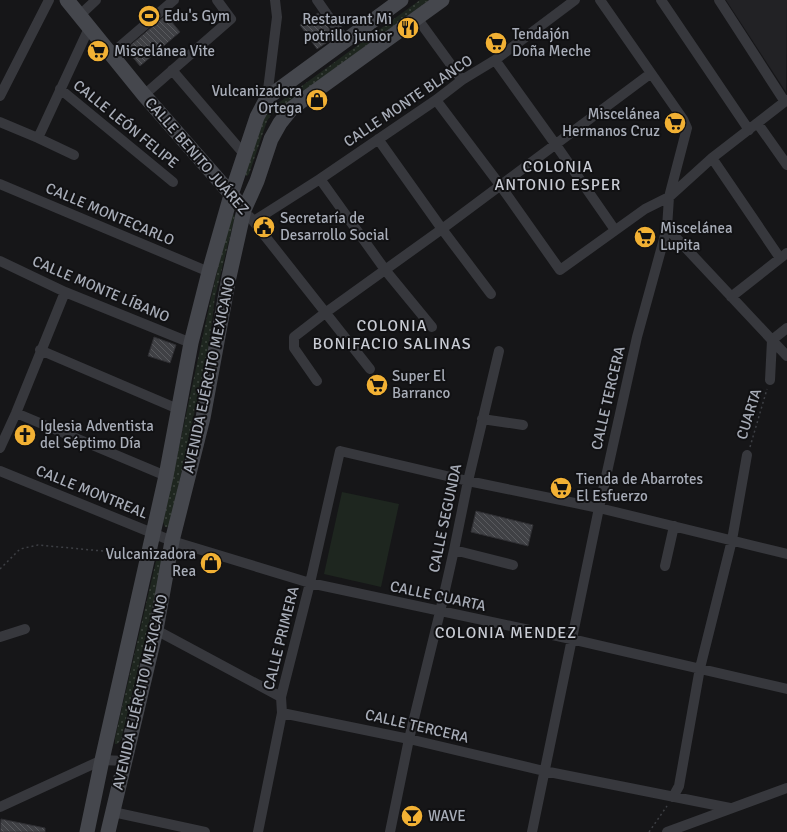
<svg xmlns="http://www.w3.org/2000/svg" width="787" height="832" viewBox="0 0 787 832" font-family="Signika,sans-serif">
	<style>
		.built { fill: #222225 }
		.grass { fill: #1e261f }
		.park { fill: url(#park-dots) }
		.building { fill: url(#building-back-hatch); stroke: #303034 }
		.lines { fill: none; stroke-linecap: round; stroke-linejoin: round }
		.path { stroke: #3d3f44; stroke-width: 1.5; stroke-dasharray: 2 3; stroke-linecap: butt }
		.street { stroke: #37383d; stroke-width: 10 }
		.secondary { stroke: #45474d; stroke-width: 15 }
		.labels { text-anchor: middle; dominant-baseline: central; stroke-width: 4; stroke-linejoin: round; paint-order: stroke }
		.poi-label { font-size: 15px; fill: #a8adb8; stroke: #111113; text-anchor: start }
		.street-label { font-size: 15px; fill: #a8adb8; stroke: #111113 }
		.neighbourhood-label { font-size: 16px; letter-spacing: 1px; fill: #c9ccd4; stroke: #111113 }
	</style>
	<defs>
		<pattern id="park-dots" width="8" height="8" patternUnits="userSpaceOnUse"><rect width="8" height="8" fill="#1e261f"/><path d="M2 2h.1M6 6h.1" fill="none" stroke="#3c433d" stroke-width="1.8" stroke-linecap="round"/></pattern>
		<pattern id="building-back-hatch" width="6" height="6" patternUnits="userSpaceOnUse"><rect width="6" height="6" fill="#404145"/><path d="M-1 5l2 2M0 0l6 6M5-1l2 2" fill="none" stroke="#595a5e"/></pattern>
	</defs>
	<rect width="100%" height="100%" fill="#161618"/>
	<path class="built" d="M726 0H787L786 92Z"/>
	<path class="grass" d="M342 492 399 504 381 587 324 574Z"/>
	<path class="park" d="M420 0H429L271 115 267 121 249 174 247 176H246L245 173 266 112Z
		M230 214H233L235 216 215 297 209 345 170 525 169 527H165L163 522 211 298Z
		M159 559 162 560 163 564 121 740 117 744H115V738L156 561Z"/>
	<path class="building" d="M318 13 335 37 317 49 300 25Z
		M166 15 180 32 140 66 126 49Z
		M154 337 176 345 170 363 148 356Z
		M476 511 533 525 528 546 471 532Z
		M1 819 45 828V832H0Z"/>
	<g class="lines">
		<path class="path" d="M750 447 767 389
			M0 569 20 549 38 545 135 554
			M649 832 667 806"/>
		<path class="street" d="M317 0 345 40
			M661 0 749 130
			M719 0 785 102
			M80 15 96 0
			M417 18 462 80
			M111 54 174 0
			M495 60 556 145 615 230
			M172 70 244 154
			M60 89 173 182
			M144 95 231 19 217 0
			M0 96 49 0
			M267 98 277 17 275 0
			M436 100 500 185 560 270 645 209 669 197 712 158 787 100
			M0 122 38 138 74 155
			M758 124 787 165
			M38 138 89 28
			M378 139 442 229 491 294
			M712 158 780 258
			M320 179 386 271 432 327
			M0 184 209 272
			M250 217 370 369
			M254 221 320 179 436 100 462 80 495 60 575 0
			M667 228 787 356
			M0 261 65 292 191 343
			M731 297 787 253
			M40 350 178 409
			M770 380 772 340 787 328
			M317 381 294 348V337L325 313 442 229 650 74
			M16 413 166 476
			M482 419 523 425
			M0 448 16 413 65 292
			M0 471 172 541 310 583 571 639 787 689
			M454 550 513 565
			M665 566 674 526
			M156 630 281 697
			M0 637 25 629
			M282 713 409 739 544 771 730 808
			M673 797 679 786 700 668 732 540 747 455
			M0 807 102 760 125 761
			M113 812 205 832
			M258 832 282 713 281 697 310 583 340 451 468 481 599 508 787 554
			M390 832 409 739 440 612 454 550 468 481 499 351
			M532 832 599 508 637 337 667 228 669 197 687 128 683 119 600 0
			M667 832 787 788"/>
		<path class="secondary" d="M67 0 144 95 237 201
			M87 832 102 760 166 476 191 343 209 272 231 195 257 117 267 98 401 0
			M108 832 156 630 172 541 203 418 229 277 244 210 257 181 271 139 280 123 292 108 442 0"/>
	</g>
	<defs>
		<g id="stadium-disc" transform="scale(1.15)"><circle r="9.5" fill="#f2b134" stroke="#111113"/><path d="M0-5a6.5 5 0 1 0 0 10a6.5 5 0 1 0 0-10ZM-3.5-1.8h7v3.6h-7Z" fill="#111"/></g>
		<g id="restaurant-disc" transform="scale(1.15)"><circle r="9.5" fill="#f2b134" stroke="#111113"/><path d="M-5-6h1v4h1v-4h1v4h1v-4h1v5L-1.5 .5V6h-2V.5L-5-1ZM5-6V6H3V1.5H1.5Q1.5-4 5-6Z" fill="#111"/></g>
		<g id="supermarket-disc" transform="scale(1.15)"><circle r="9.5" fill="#f2b134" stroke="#111113"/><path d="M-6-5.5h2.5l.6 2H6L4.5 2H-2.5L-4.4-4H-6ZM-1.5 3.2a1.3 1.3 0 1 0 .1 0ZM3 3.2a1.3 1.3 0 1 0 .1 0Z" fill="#111"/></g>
		<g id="shop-disc" transform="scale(1.15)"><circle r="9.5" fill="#f2b134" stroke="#111113"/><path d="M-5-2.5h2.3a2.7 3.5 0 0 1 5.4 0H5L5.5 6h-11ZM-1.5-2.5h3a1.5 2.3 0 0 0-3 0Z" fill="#111"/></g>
		<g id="civic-disc" transform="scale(1.15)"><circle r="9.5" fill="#f2b134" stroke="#111113"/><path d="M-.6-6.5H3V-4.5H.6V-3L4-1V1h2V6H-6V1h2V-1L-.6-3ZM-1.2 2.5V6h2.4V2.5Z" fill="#111"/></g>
		<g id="church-disc" transform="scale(1.15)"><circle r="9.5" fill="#f2b134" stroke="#111113"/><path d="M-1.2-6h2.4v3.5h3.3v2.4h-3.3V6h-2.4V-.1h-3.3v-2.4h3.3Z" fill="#111"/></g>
		<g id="bar-disc" transform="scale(1.15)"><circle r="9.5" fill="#f2b134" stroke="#111113"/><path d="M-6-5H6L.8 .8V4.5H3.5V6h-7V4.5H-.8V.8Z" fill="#111"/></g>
	</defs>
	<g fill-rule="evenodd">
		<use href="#stadium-disc" x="149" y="16"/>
		<use href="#restaurant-disc" x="408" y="28"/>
		<use href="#supermarket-disc" x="496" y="43"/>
		<use href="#supermarket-disc" x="98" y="51"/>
		<use href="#shop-disc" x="317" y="100"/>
		<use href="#supermarket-disc" x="675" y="123"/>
		<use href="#civic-disc" x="264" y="227"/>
		<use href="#supermarket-disc" x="645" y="237"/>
		<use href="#supermarket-disc" x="377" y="385"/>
		<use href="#church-disc" x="25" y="435"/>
		<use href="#supermarket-disc" x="561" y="488"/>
		<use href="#shop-disc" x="211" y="563"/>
		<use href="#bar-disc" x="412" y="816"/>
	</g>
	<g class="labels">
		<g class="poi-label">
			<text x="164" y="16">Edu's Gym</text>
			<text x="392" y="19" text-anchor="end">Restaurant Mi<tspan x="392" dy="17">potrillo junior</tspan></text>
			<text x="512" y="34">Tendajón<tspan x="512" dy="17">Doña Meche</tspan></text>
			<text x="114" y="51">Miscelánea Vite</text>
			<text x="302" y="91" text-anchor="end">Vulcanizadora<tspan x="302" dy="17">Ortega</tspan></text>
			<text x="660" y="114" text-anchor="end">Miscelánea<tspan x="660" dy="17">Hermanos Cruz</tspan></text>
			<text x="280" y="218">Secretaría de<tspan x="280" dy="17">Desarrollo Social</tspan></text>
			<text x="660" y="228">Miscelánea<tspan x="660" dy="17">Lupita</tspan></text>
			<text x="392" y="376">Super El<tspan x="392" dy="17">Barranco</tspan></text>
			<text x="40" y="426">Iglesia Adventista<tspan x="40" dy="17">del Séptimo Día</tspan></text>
			<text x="576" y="479">Tienda de Abarrotes<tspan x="576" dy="17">El Esfuerzo</tspan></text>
			<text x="196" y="554" text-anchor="end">Vulcanizadora<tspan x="196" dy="17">Rea</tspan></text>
			<text x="428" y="816">WAVE</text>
		</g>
		<g class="street-label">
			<text transform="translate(408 101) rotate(-34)">CALLE MONTE BLANCO</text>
			<text transform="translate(126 124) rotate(39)">CALLE LEÓN FELIPE</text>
			<text transform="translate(197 156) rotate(49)">CALLE BENITO JUÁREZ</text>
			<text transform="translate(110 214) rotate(23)">CALLE MONTECARLO</text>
			<text transform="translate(101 289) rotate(23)">CALLE MONTE LÍBANO</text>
			<text transform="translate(209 375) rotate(-78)">AVENIDA EJÉRCITO MEXICANO</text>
			<text transform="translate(608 398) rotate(-77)">CALLE TERCERA</text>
			<text transform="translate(749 414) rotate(-73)">CUARTA</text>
			<text transform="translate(92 492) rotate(22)">CALLE MONTREAL</text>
			<text transform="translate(445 518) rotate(-78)">CALLE SEGUNDA</text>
			<text transform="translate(438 596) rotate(12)">CALLE CUARTA</text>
			<text transform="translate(281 638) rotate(-76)">CALLE PRIMERA</text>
			<text transform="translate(140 692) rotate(-77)">AVENIDA EJÉRCITO MEXICANO</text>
			<text transform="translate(417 726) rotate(13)">CALLE TERCERA</text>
		</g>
		<g class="neighbourhood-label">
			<text x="558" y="167">COLONIA<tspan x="558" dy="18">ANTONIO ESPER</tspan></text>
			<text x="392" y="326">COLONIA<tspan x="392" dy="18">BONIFACIO SALINAS</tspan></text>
			<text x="506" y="633">COLONIA MENDEZ</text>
		</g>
	</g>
</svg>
